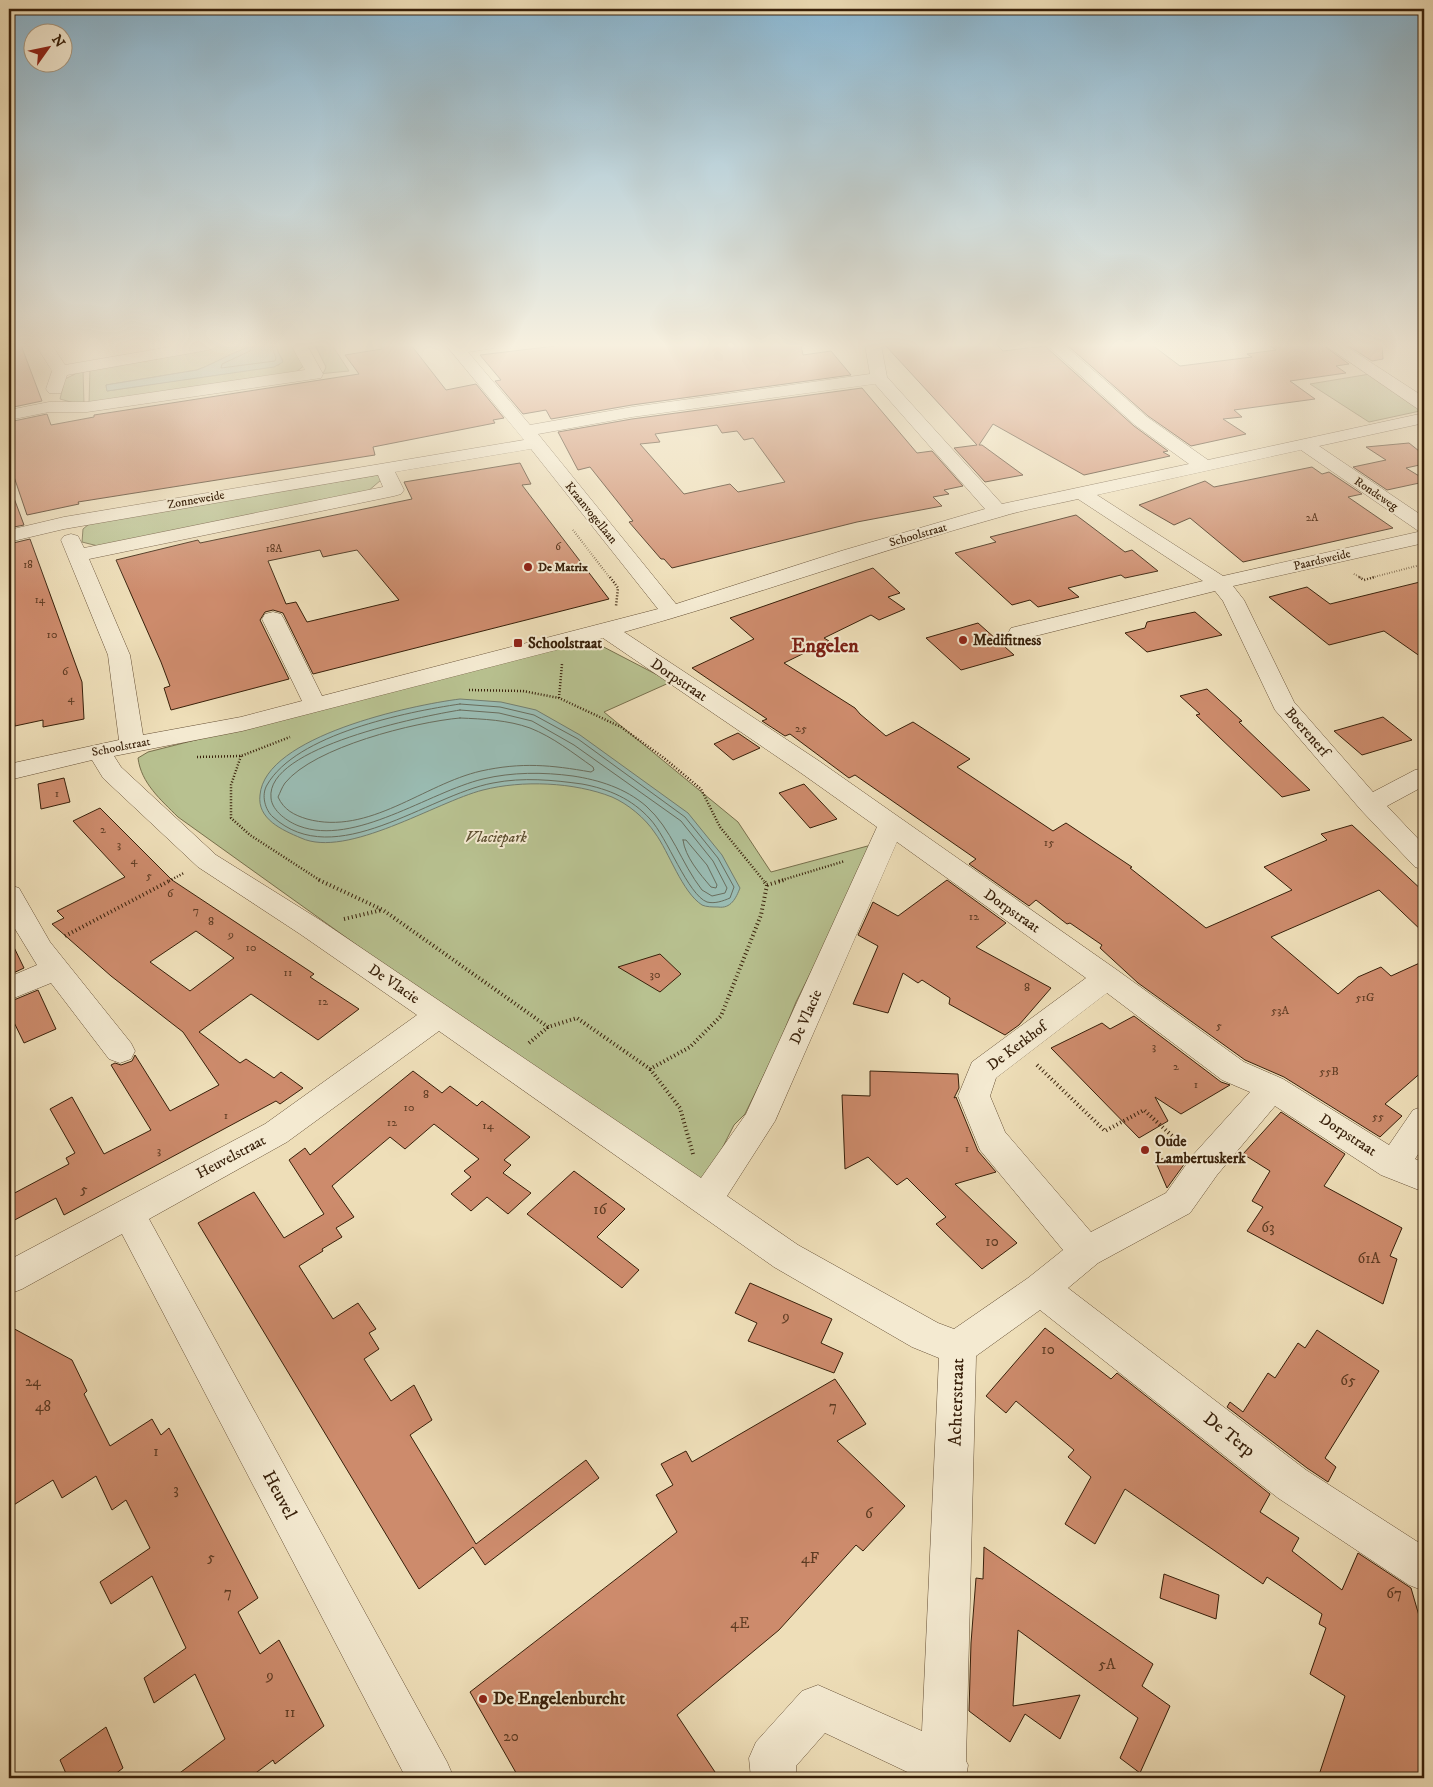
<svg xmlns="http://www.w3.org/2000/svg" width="1433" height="1787" viewBox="0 0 1433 1787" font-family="'IM FELL DW Pica',serif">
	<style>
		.green { fill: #b8c190; stroke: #78704d }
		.water { fill: #9abcb3; stroke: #737e6f }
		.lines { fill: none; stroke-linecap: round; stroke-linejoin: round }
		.shore { stroke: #696e5e; stroke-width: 1 }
		.building { fill: #cd8b6c; stroke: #38200a; fill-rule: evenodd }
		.minor-casing { stroke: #665036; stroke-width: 1 }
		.path-far2 { stroke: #38200a; stroke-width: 2; stroke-dasharray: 0.5 2; stroke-linecap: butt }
		.path-far1 { stroke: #38200a; stroke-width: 2.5; stroke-dasharray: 1 2; stroke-linecap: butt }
		.path { stroke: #38200a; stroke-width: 4; stroke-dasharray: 1 3; stroke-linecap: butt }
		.minor { fill: #f4ead1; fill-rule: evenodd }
		.poi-dot { fill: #8f2418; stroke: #f4ead1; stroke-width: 2 }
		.labels { text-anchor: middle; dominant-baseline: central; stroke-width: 4; stroke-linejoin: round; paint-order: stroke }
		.far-number-label { font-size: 11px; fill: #5d3b22 }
		.far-street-label { font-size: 12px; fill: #38200a; stroke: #f4ead1 }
		.far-poi-label { font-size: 12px; font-weight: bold; fill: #38200a; stroke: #f4ead1; text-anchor: start }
		.number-label { font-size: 12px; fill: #5d3b22 }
		.poi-label { font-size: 15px; font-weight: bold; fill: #38200a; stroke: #f4ead1; text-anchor: start }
		.street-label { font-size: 15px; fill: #38200a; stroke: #f4ead1 }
		.park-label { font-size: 15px; font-style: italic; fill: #5e5032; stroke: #f4ead1 }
		.near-number-label { font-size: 15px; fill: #5d3b22 }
		.near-street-label { font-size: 18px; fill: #38200a; stroke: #f4ead1 }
		.near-poi-label { font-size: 18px; font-weight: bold; fill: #38200a; stroke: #f4ead1; text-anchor: start }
		.district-label { font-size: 20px; font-weight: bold; fill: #7a1f14; stroke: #f4ead1 }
	</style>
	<rect width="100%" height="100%" fill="#eedeb8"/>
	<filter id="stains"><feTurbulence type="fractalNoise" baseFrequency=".004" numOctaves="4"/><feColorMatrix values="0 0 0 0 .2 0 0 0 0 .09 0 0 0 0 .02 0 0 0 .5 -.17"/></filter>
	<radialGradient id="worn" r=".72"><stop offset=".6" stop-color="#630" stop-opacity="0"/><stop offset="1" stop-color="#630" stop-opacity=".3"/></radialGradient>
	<path class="green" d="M221 345H259C236 349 219 362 197 370L106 385 107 391 279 365 283 360 273 345H293L305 365 296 372 89 404 90 368Z
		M315 345H332L349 371 318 374 324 372 326 367Z
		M83 370 84 404H78L60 399 65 379Z
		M1370 374 1420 408V411L1369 422 1310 384Z
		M378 475 381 480 367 492 98 546 82 542 83 529 89 524 98 521Z
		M583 642H594L671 682 604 712 738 822 771 872 875 844 796 1002 778 1046 745 1114 734 1125 702 1188 379 961 178 817C161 800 141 783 138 758L148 752Z"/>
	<path class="water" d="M259 345 276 347 283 362 274 367 107 391 106 385 197 370C219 362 236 349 259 345Z
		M460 699 501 702 536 710 580 735 688 813 722 855 740 888C736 898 731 909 718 907 713 907 706 907 702 905 682 892 669 852 655 833 645 818 628 804 612 797 574 782 522 780 483 790 436 802 347 859 301 838 282 830 257 819 260 795 265 736 412 705 460 699Z"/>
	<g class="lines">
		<path class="shore" d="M253 345 250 351 222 364 221 368 275 361 276 358 271 345
			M460 704 500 707 534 715 578 739 685 817 718 858 734 887 730 898C723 901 715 904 707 902 688 895 667 837 650 819 632 799 609 789 582 784 553 780 523 777 493 783 428 795 335 873 273 817 265 810 261 795 267 785 296 734 406 712 460 704Z
			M460 710 499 713 532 721 574 745 681 821 713 861 727 888 725 893 712 896 702 890C681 863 672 829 646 806 625 788 599 780 573 776 543 772 512 772 483 779 429 792 354 847 299 826 288 822 272 811 271 798 265 747 423 716 460 710Z
			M460 718C483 719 508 720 530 728 553 737 573 753 593 767L594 770 591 772C551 765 522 762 481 771 424 784 369 836 307 819 294 815 284 810 278 797 280 793 282 787 285 783 314 747 415 722 460 718Z
			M683 840H686L707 865 717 885 716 888 711 887C700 874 685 857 683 840Z"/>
	</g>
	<path class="building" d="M9 345H21L42 401 9 408Z
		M379 345H411L446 390 476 384 504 418 493 420 495 423 373 447 375 455 78 502 79 504 27 515 9 462V422L47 414 51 425 94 417V415L359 374 345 355 382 349Z
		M564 345H801L803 355 831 351 851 375 632 405 551 419 546 410 523 414 495 381 501 380 480 355Z
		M885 345H997L1003 351 1045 346 1134 426 1168 451 1163 452 1170 456 1084 475 993 424 979 445H982L1023 475 985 482 954 448 977 445Z
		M1067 345H1152L1180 366 1252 357 1247 354 1276 350 1269 345H1323L1349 364 1336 366 1346 373 1290 381 1315 399 1234 410 1242 417 1223 419 1246 434 1191 446 1148 416Z
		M1347 345H1382L1383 359 1372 361Z
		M862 388 917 453 932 451 963 486 944 490 949 494 933 497 942 506 857 522 672 568 664 559H661L629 522 633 521 590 467 578 470 558 432 632 419ZM717 425 722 433 737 431 744 440 753 438 785 482 738 492 730 484 684 494 640 444 660 442 655 434Z
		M1409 443 1424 455V464L1406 468 1424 479V482L1387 490 1353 467 1386 460 1366 447Z
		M520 463 531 484 522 485 609 599 313 674 283 613 273 610 265 612 260 620 289 679 171 710 164 688 170 686 161 662 116 560 198 540 200 543 412 499 404 482ZM320 550 323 557 357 550 399 600 307 622 296 602 286 604 268 561Z
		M1312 467 1322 474 1329 472 1362 494 1348 497 1393 528 1243 562 1190 518 1174 525 1139 505 1205 481 1214 487Z
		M9 490H11L24 525 9 528Z
		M1076 515 1125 552 1132 550 1158 571 1125 578 1121 575 1068 588 1079 597 1038 607 1030 600 1012 605 955 553 996 542 990 537Z
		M30 539 82 682 84 719 43 727V720L15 726 13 710 9 711V681L12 680 9 665V544Z
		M873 568 900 593 888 597 905 609 879 620 871 615 824 638 829 641 784 663 855 708 860 714 886 736 913 722 970 759 957 767 1053 831 1066 823 1132 867 1130 868 1206 928 1292 890 1264 867 1327 840 1321 834 1352 825 1424 892V933L1379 890 1271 937 1338 994 1358 977 1381 967 1391 976 1424 961V1070L1385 1104 1402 1116 1380 1137 1284 1077 1245 1060 1138 983 1100 948 1102 945 1070 923 1067 924 1036 900 1029 906 969 864 976 859 855 775 849 778 790 734 785 736 762 721 767 719 692 668 754 639 730 618Z
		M1424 581V659L1384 631 1329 645 1269 597 1307 587 1330 604Z
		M1195 612 1222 635 1147 652 1125 633 1145 628 1147 622Z
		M978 623 1014 655 961 670 926 638Z
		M1207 689 1242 721 1239 722 1310 790 1282 797 1196 715 1200 714 1180 696Z
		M1383 717 1412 740 1362 755 1334 731Z
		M738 733 760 748 733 760 714 744Z
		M64 778 70 802 41 809 38 784Z
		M804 784 837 819 810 828 779 793Z
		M100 808 172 880 314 974 310 977 359 1009 318 1040 251 994 199 1032 240 1063 246 1059 274 1078 281 1072 303 1088 280 1104 276 1101 64 1215 56 1198 9 1223V1196L69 1164 66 1158 75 1153 50 1109 72 1097 104 1154 151 1130 111 1065 115 1063 121 1065 132 1061 135 1055 170 1111 219 1085 183 1032 111 976 52 924 64 918 57 911 125 877 73 821ZM196 931 234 958 190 991 150 962Z
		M947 880 1006 923 976 947 1051 988 1019 1025 1005 1035 949 1004 950 998 922 980 918 983 903 973 888 1013 853 1004 878 946 858 935 873 902 898 916Z
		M9 937 24 968 9 975Z
		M660 954 681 974 660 992 618 967Z
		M38 990 56 1029 24 1043 9 1012V1002Z
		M1134 1016 1221 1082 1230 1085 1181 1114 1155 1097 1168 1121 1139 1138 1051 1048 1102 1023 1110 1029Z
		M413 1071 442 1093 450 1086 477 1106 482 1101 530 1137 504 1160 511 1165 503 1173 531 1193 508 1214 487 1197 471 1211 451 1194 471 1177 464 1171 479 1159 434 1124 405 1149 390 1137 332 1186 354 1217 336 1228 342 1237 322 1249 323 1251 299 1266 333 1319 358 1303 376 1329 369 1333 379 1349 364 1359 391 1401 414 1385 432 1420 410 1435 476 1544 586 1460 599 1478 485 1565 473 1547 419 1589 198 1223 254 1192 284 1238 324 1214 289 1160 305 1148 310 1155Z
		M870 1071 958 1074 959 1088 954 1098 956 1097 978 1151 996 1172 955 1184 1017 1243 982 1269 936 1224 946 1217 907 1178 897 1185 868 1157 845 1169 842 1095 870 1096Z
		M1281 1112 1345 1154 1324 1186 1402 1228 1390 1256 1397 1259 1383 1304 1247 1231 1263 1207 1252 1201 1270 1171 1243 1154Z
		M1186 1155 1188 1159 1167 1188 1155 1160Z
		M574 1171 625 1209 597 1237 639 1270 622 1288 527 1214Z
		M750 1283 832 1319 821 1343 843 1353 834 1373 748 1341 757 1323 735 1313Z
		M9 1326 72 1360 87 1391 84 1394 110 1446 152 1419 161 1435 169 1428 258 1598 238 1612 260 1654 279 1640 324 1726 275 1764 273 1760 249 1778H173L225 1739 195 1674 154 1703 144 1678 186 1648 152 1576 111 1604 100 1582 150 1548 126 1500 112 1510 96 1476 62 1498 53 1480 9 1508Z
		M1045 1328 1111 1379 1117 1373 1270 1494 1260 1512 1299 1538 1292 1551 1342 1590 1358 1553 1411 1588 1424 1633V1778H1318L1345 1696 1310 1674 1326 1628 1319 1624 1322 1614 1267 1577 1263 1584 1125 1489 1095 1544 1065 1524 1091 1477 1068 1457 1074 1450 1016 1401 1006 1413 986 1396Z
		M1317 1330 1379 1371 1325 1458 1336 1467 1328 1482 1307 1468 1227 1407 1230 1402 1243 1412 1268 1373 1275 1378 1298 1343 1305 1348Z
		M835 1379 866 1424 837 1441 905 1506 863 1551 856 1545 779 1630 677 1715 719 1778H519L470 1692 677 1532 656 1495 673 1485 661 1464 686 1451 692 1462Z
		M984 1547 1153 1664 1142 1686 1170 1706 1140 1773 1120 1758 1138 1718 1018 1630 1013 1706 1080 1695 1060 1739 1025 1714 1010 1742 969 1711 971 1643 976 1578 983 1579Z
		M1164 1574 1219 1595 1216 1619 1160 1598Z
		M106 1727 123 1768 110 1778H68L60 1760Z"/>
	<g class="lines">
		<g class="minor-casing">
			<path id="minor" d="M36 345H52L65 365 181 345H216L214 348 208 350 67 375 61 393H49L46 389 52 371Z
				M291 345H307L323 374 321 378 87 412H49L9 420V410L49 402H87L305 370Z
				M446 345H496L494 348 468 352 530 425 632 407 870 374 865 345H881L887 377 1002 504 1189 464 1135 425 1047 345H1064L1147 417 1208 460 1424 413V423L1319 446 1424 517V543L1233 586 1244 600 1294 702 1373 792 1415 770 1424 768V786L1387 806 1424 845V870L1415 867 1361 810 1275 710 1223 601 1215 591 1019 640 1011 638 1008 633 1011 628 1203 581 1078 499C1052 505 1026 509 1000 517 874 552 750 597 624 632L819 761 1117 970 1244 1062 1283 1079 1389 1145 1413 1110 1424 1106V1145L1415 1159 1424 1163V1192L1381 1175 1275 1106 1217 1175 1190 1213 1098 1263 1068 1288 1306 1470 1424 1546V1591L1409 1585 1278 1498 1040 1310 976 1356 966 1761 968 1765 966 1778H920L825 1733 796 1766 797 1778H751L749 1758 756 1742 802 1691 818 1685 922 1731 939 1358 912 1347 774 1267 439 1031 287 1142 149 1219 447 1762 454 1778H406L122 1234 22 1289 9 1294V1260L265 1124 417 1015 300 934 198 867 103 778 92 760 9 780V764L119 740 108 655 61 540 64 536 71 534 78 536 84 548 383 487 378 475 64 529 9 542V530L64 517 524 440ZM875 384 985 509 841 551 676 604 538 434 632 417ZM531 449 658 609 322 696 284 619 281 614 273 612 265 614 262 619 302 701 241 717 143 735 130 655 89 559 394 496 401 494 404 490 395 472ZM1301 450 1417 530 1422 531 1223 576 1097 495ZM603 638 801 773 877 827 746 1114 701 1178 320 920 216 855 121 767 114 756 242 731ZM897 842 1086 978 972 1062 958 1096 980 1150 1063 1250 1028 1278 954 1329 938 1323 798 1245 727 1196 775 1121ZM1107 993 1222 1080 1250 1092 1193 1155 1166 1193 1091 1232 1005 1132 990 1096 996 1078Z
				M1325 345H1344L1424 397V410L1418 409Z
				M9 885 19 888 50 942 131 1043 135 1051 131 1059 120 1063 109 1059 51 983 9 1000V977L37 965 9 919Z"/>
		</g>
		<path class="path-far2" d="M573 530 610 578
			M1354 574 1361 578
			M1370 578 1424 564"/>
		<path class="path-far1" d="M610 577 618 588 616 606
			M1359 577 1364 580 1375 577
			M469 690 523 691 559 698 621 727 664 758 701 789 720 827 764 881
			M559 698 562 664
			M241 756 231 785V818L250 835 321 881
			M197 757 241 756 290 737
			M169 881 184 873
			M779 881 845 861"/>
		<path class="path" d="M319 880 383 910 548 1027 577 1018 650 1069 690 1047 721 1016 761 915 767 885 763 880
			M767 885 784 880
			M344 919 382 910
			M65 936 171 880
			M529 1043 548 1027
			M1037 1065 1105 1131 1144 1110 1182 1145
			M650 1069 680 1108 693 1154"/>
		<use href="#minor" class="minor"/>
	</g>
	<linearGradient id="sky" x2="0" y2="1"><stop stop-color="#89b7d3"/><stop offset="0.58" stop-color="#f7f0df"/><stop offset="1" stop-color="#f7f0df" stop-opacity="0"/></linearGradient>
	<rect width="1433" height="595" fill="url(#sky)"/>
	<g class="poi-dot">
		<circle cx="528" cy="567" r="5"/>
		<circle cx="963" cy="640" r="5"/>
		<rect x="513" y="638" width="10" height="10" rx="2.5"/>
		<circle cx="1145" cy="1150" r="5"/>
		<circle cx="483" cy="1699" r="5"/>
	</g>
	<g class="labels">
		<g class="far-number-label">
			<text x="1312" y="518">2A</text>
			<text x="558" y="547">6</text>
			<text x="274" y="549">18A</text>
			<text x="28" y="565">18</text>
			<text x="40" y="600">14</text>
		</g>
		<g class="far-street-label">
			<text transform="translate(1376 494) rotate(34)">Rondeweg</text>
			<text transform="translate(196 500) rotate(-10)">Zonneweide</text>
			<text transform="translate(591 513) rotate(51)">Kraanvogellaan</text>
			<text transform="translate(918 535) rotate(-16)">Schoolstraat</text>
			<text transform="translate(1322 560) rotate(-13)">Paardsweide</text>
			<text transform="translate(121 747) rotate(-11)">Schoolstraat</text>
		</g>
		<g class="far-poi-label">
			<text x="538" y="567">De Matrix</text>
		</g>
		<g class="number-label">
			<text x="52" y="634">10</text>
			<text x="65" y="671">6</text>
			<text x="71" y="698">4</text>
			<text x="801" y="728">25</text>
			<text x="57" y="793">1</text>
			<text x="103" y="829">2</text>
			<text x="1049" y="842">15</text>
			<text x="119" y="844">3</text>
			<text x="134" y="860">4</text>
			<text x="149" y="875">5</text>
			<text x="170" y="893">6</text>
			<text x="196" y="910">7</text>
			<text x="974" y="916">12</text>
			<text x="211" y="921">8</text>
			<text x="231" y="934">9</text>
			<text x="251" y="947">10</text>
			<text x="288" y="972">11</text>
			<text x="655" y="974">30</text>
			<text x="1027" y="987">8</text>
			<text x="1365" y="997">51G</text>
			<text x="323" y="1001">12</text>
			<text x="1280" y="1010">53A</text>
			<text x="1219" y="1025">5</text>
			<text x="1154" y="1046">3</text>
			<text x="1176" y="1066">2</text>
			<text x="1329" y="1071">55B</text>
			<text x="1196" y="1084">1</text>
			<text x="426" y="1094">8</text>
			<text x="409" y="1107">10</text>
			<text x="226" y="1115">1</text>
			<text x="1378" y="1116">55</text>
			<text x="392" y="1122">12</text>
			<text x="488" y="1125">14</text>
			<text x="967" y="1148">1</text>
			<text x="159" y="1150">3</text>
		</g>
		<g class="poi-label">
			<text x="973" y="640">Medifitness</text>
			<text x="528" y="643">Schoolstraat</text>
			<text x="1155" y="1141">Oude<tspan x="1155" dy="17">Lambertuskerk</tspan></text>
		</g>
		<g class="street-label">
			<text transform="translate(679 680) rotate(34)">Dorpstraat</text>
			<text transform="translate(1307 732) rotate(49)">Boerenerf</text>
			<text transform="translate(1012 911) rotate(35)">Dorpstraat</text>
			<text transform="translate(394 984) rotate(34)">De Vlacie</text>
			<text transform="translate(806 1017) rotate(-66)">De Vlacie</text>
			<text transform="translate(1017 1046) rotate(-37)">De Kerkhof</text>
			<text transform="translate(1348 1135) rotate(33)">Dorpstraat</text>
			<text transform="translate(231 1157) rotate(-28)">Heuvelstraat</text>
		</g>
		<g class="park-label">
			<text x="496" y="837">Vlaciepark</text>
		</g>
		<g class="near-number-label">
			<text x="84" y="1189">5</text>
			<text x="600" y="1209">16</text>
			<text x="1268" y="1227">63</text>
			<text x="992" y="1241">10</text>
			<text x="1369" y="1258">61A</text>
			<text x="786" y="1316">9</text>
			<text x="1048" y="1349">10</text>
			<text x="1348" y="1380">65</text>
			<text x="33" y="1381">24</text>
			<text x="43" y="1406">48</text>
			<text x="833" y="1406">7</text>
			<text x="156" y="1451">1</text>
			<text x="176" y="1489">3</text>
			<text x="869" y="1513">6</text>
			<text x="211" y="1557">5</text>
			<text x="810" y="1558">4F</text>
			<text x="228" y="1592">7</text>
			<text x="1394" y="1593">67</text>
			<text x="740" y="1623">4E</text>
			<text x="1107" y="1664">5A</text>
			<text x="270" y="1675">9</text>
			<text x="290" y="1712">11</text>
			<text x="511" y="1736">20</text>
		</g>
		<g class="near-street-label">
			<text transform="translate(957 1402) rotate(-88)">Achterstraat</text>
			<text transform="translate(1229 1435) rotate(38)">De Terp</text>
			<text transform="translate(279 1495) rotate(62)">Heuvel</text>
		</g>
		<g class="near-poi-label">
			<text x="493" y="1699">De Engelenburcht</text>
		</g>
		<g class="district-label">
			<text x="825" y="646">Engelen</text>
		</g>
	</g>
	<rect width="1433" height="1787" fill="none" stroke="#eedeb8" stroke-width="30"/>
	<rect x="10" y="10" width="1413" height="1767" fill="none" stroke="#38200a" stroke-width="2.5"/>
	<rect x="15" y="15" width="1403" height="1757" fill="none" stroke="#38200a"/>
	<g transform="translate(48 48) rotate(57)"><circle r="24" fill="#f4ead1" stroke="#a99981"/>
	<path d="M0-4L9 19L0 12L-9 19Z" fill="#8f2418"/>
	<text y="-8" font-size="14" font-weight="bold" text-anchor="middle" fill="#38200a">N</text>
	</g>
	<rect width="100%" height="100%" filter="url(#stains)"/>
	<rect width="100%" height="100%" fill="url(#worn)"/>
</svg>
